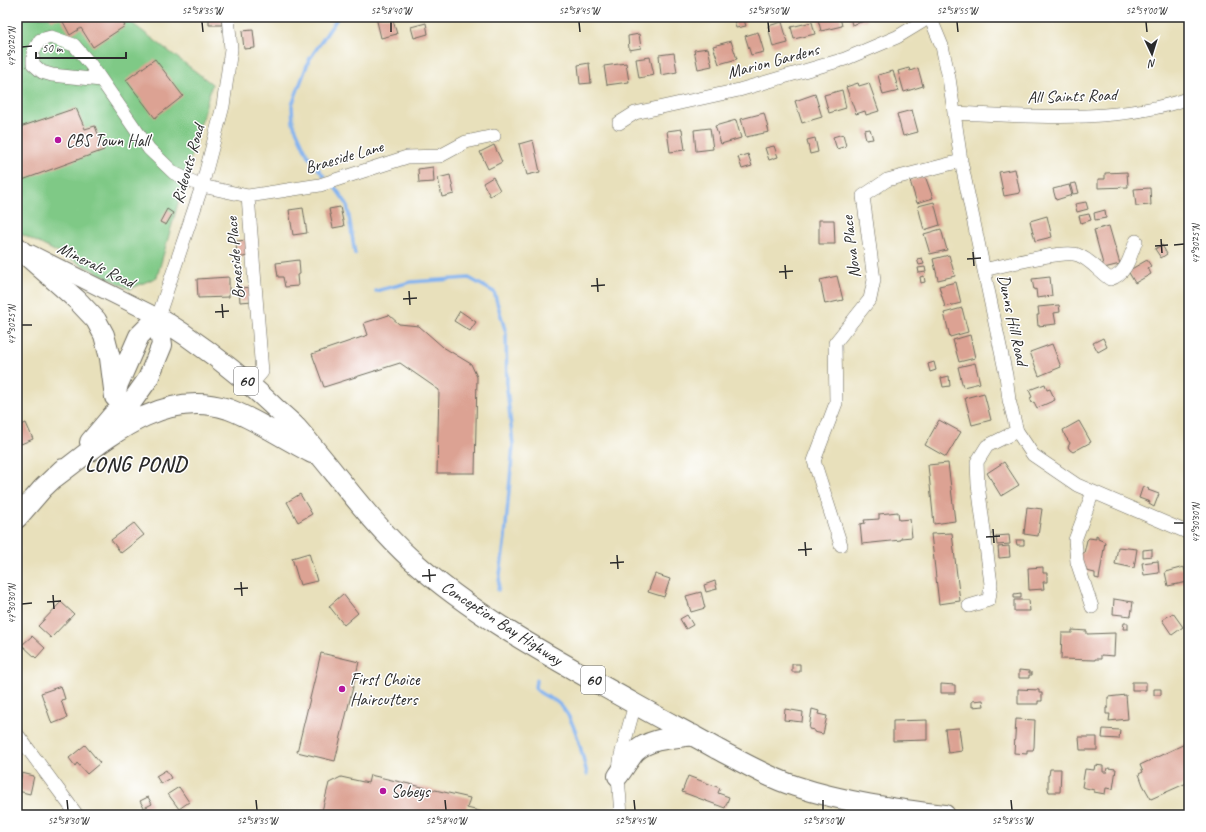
<svg xmlns="http://www.w3.org/2000/svg" width="1206" height="832" viewBox="0 0 1206 832" font-family="Caveat,sans-serif">
	<style>
		.green { fill: #7fc986; stroke: #557a58 }
		.lines { fill: none; stroke-linecap: round; stroke-linejoin: round }
		.stream { stroke: #84b4ef; stroke-width: 3.5 }
		.building { fill: #dca293 }
		.minor-casing { stroke: #6d6a5d; stroke-width: 14 }
		.tertiary-casing { stroke: #6d6a5d; stroke-width: 18 }
		.primary-casing { stroke: #6d6a5d; stroke-width: 22 }
		.minor { stroke: #fff; stroke-width: 13 }
		.tertiary { stroke: #fff; stroke-width: 16 }
		.primary { stroke: #fff; stroke-width: 20 }
		.ticks { fill: none; stroke: #2b2b2b; stroke-width: 1.5 }
		.poi-dot { fill: #b5179e; stroke: #fff; stroke-width: 1.5 }
		.labels { text-anchor: middle; dominant-baseline: central; stroke-width: 3; stroke-linejoin: round; paint-order: stroke }
		.shield { fill: #fff; stroke: #6b6b6b; stroke-width: 1 }
		.shield-label { font-size: 16px; font-weight: bold; fill: #2b2b2b }
		.street-label { font-size: 17px; fill: #2b2b2b; stroke: #fff }
		.poi-label { font-size: 17px; fill: #2b2b2b; stroke: #fff; text-anchor: start }
		.district-label { font-size: 21px; font-weight: bold; letter-spacing: 1px; fill: #2b2b2b; stroke: #fff }
		.neatline { fill: none; stroke: #2b2b2b; stroke-width: 1.5 }
		.ticks-label { font-size: 10px; text-anchor: middle; fill: #2b2b2b }
	</style>
	<rect width="100%" height="100%" fill="#fff"/>
	<filter id="ink" filterUnits="userSpaceOnUse"><feTurbulence type="fractalNoise" baseFrequency=".025" numOctaves="2"/><feDisplacementMap in="SourceGraphic" scale="8" xChannelSelector="R" yChannelSelector="G"/><feConvolveMatrix kernelMatrix="1 2 1 2 8 2 1 2 1" color-interpolation-filters="sRGB"/></filter>
	<filter id="wash" filterUnits="userSpaceOnUse"><feTurbulence type="fractalNoise" baseFrequency=".012" numOctaves="4" result="noise"/><feDisplacementMap in="SourceGraphic" scale="16" xChannelSelector="R" yChannelSelector="G"/><feGaussianBlur stdDeviation="0.9" result="paint"/><feColorMatrix in="noise" values="0 0 0 0 0 0 0 0 0 0 0 0 0 0 0 0 0 1.4 0 .05"/><feComposite in="paint" operator="in"/></filter>
	<g filter="url(#wash)">
		<rect width="100%" height="100%" fill="#e8e0bb"/>
		<path class="green" d="M17 17H128L133 24 212 84 157 277 130 289 17 232Z"/>
		<g class="lines">
			<path class="stream" d="M324 176 308 156 293 123 292 105 309 60 338 17
				M334 186 347 204 355 254
				M376 291 411 282 469 278 494 292 506 333 507 389 513 445 505 537 498 590
				M536 680 535 688C541 696 551 697 558 703 575 717 582 753 587 774"/>
		</g>
		<g id="blocks">
			<path class="building" d="M49 17H120L125 26 93 47 81 28 70 35 61 18 52 20Z
				M209 17H222V25H209Z
				M376 17H392L397 34 381 38Z
				M733 17H743L746 26 736 28Z
				M825 17H840L842 26 821 31 818 19Z
				M850 17H867V20L852 25Z
				M782 22 788 43 773 47 768 26Z
				M812 22 815 34 794 39 791 27Z
				M426 23 428 34 414 38 411 27Z
				M253 30 255 48 244 49 242 31Z
				M758 32 764 52 751 55 745 36Z
				M639 34 641 48 629 50 628 36Z
				M731 41 737 59 719 64 713 46Z
				M708 48 712 66 698 69 694 50Z
				M674 53 677 72 661 75 659 55Z
				M650 57 654 75 639 78 636 59Z
				M155 59 183 96 155 118 126 80Z
				M589 63 591 83 580 84 578 65Z
				M626 63 629 82 607 85 604 66Z
				M909 68 910 71 918 68 923 86 904 92 898 71Z
				M893 71 899 91 883 95 878 75Z
				M858 83 859 86 869 83 879 111 866 115 865 111 856 114 846 87Z
				M842 90 846 108 829 113 824 95Z
				M815 94 822 117 802 123 795 101Z
				M76 108 85 129 95 126 104 150 17 182V128Z
				M912 110 918 132 903 136 897 114Z
				M764 113 769 132 746 137 741 119Z
				M736 120 741 138 721 144 715 126Z
				M710 128 713 149 696 151 694 130Z
				M682 129 685 150 670 152 667 131Z
				M870 129 873 139 866 140 864 130Z
				M843 134 846 146 837 149 833 137Z
				M815 138 818 152 810 154 807 140Z
				M533 140 540 172 527 175 519 144Z
				M494 145 502 162 488 169 480 152Z
				M774 146 778 157 769 160 765 148Z
				M748 154 752 166 742 169 738 157Z
				M433 167 434 182 419 183 418 169Z
				M1015 169 1020 193 1004 196 999 172Z
				M1127 172 1128 187 1098 188V179H1105V173Z
				M450 175 454 194 442 197 438 178Z
				M925 176 933 198 917 203 910 181Z
				M493 177 500 190 490 196 483 183Z
				M1076 183 1079 193 1073 194 1070 184Z
				M1069 185 1072 195 1056 200 1053 189Z
				M1150 188 1151 205 1136 206 1134 189Z
				M934 202 940 225 924 230 918 206Z
				M1086 202 1088 209 1077 212 1075 204Z
				M340 207 344 226 333 228 329 209Z
				M303 208 307 233 293 235 289 210Z
				M167 209 173 213 166 225 160 222Z
				M1105 210 1106 218 1095 220 1094 213Z
				M1089 214 1091 220 1081 223 1079 216Z
				M1047 216 1052 237 1035 241 1030 221Z
				M819 220H834L835 244H819Z
				M1109 226 1120 264 1104 268 1094 230Z
				M941 229 947 250 930 254 924 234Z
				M248 240 249 256 237 258 236 241Z
				M1162 245 1167 254 1161 258 1155 249Z
				M949 255 955 276 938 280 933 259Z
				M922 258 924 264 919 265 917 259Z
				M299 260 300 274 297 275 298 286 285 287 283 277H278L276 263Z
				M1147 260 1151 266 1148 268 1151 274 1135 283 1128 271Z
				M925 267 926 272 919 273 918 268Z
				M837 276 843 300 825 304 820 280Z
				M924 276 925 282 921 283 920 277Z
				M229 277V297L198 298 197 279Z
				M1050 277 1052 296 1037 298 1036 289 1034 290 1032 279Z
				M956 282 961 303 945 307 939 286Z
				M253 287V301L240 302 239 288Z
				M1059 305 1060 312 1054 313 1056 324 1038 326 1037 315H1039L1038 307Z
				M962 308 968 332 950 337 944 313Z
				M460 311 476 322 470 331 454 321Z
				M389 315 399 324 419 326 443 347 471 364 477 377 475 473H437L439 390 400 363 324 387 312 354 368 335 364 323Z
				M970 335 975 358 959 362 953 340Z
				M1103 338 1107 347 1098 352 1093 343Z
				M1052 344 1061 367 1039 376 1030 352Z
				M934 362 936 370 930 372 928 364Z
				M975 363 980 383 963 387 958 367Z
				M949 376 950 386 943 387 941 378Z
				M1045 384 1047 390 1050 389 1055 400 1037 408 1034 402 1032 403 1030 398 1032 397 1029 390Z
				M984 393 991 420 972 425 965 398Z
				M939 420 961 432 946 457 925 445Z
				M1079 421 1091 442 1073 452 1070 450 1068 447 1070 443 1065 436 1063 430Z
				M26 423 33 439 21 444 17 435V427Z
				M1004 462 1019 485 1001 496 987 473Z
				M948 463 955 521 934 524 928 465Z
				M1143 486 1149 489 1148 490 1159 494 1154 507 1149 504 1150 502 1139 498Z
				M300 494 312 514 298 522 287 502Z
				M1027 507 1042 509 1038 536 1024 534Z
				M898 512 899 520 910 519 912 537 901 538V540L862 544 860 524 865 523 864 520 879 519V514Z
				M134 523 144 535 121 553 111 540Z
				M952 533 960 601 939 604 931 534Z
				M1009 535 1010 544 997 545 996 536Z
				M1096 535 1098 536V539L1105 542 1099 579 1095 578V573L1082 570 1078 552 1084 553 1087 540 1089 538 1096 539Z
				M1016 540H1024V545H1017Z
				M1009 546 1010 557 999 558 998 547Z
				M1118 547 1137 549 1134 568 1115 564Z
				M1152 549V556L1143 557V550Z
				M309 553 317 581 300 585 292 558Z
				M1158 561 1159 573 1144 575 1142 563Z
				M1043 567V573H1047V582H1043L1044 589 1029 590 1028 568Z
				M1184 567 1188 582 1168 586 1165 572Z
				M655 574 670 579 664 597 648 592Z
				M715 581 717 589 706 592 704 585Z
				M701 592 705 608 691 612 686 596Z
				M1021 593V598H1014V594Z
				M343 594 358 613 344 625 329 606Z
				M1114 599 1133 602 1131 616 1113 614Z
				M1014 600H1029L1030 611H1014Z
				M61 602 74 614 51 638 38 626Z
				M1173 613 1183 627 1172 635 1162 620Z
				M687 615 693 625 686 629 680 619Z
				M1124 623H1128V629H1123Z
				M1072 630 1087 631V634L1115 633 1114 656 1101 655V659H1095V660L1061 659 1062 633H1072Z
				M32 636 45 648 36 658 22 645Z
				M321 653 359 662 335 761 297 752Z
				M792 664H800V672H792Z
				M1019 670 1029 671V673H1032V675H1029V678H1019Z
				M1132 682H1146V690H1132Z
				M941 684 955 685V693H941Z
				M61 686 65 699 61 700 67 718 52 724 41 693Z
				M1018 689 1039 690V693H1042V701H1038V704H1018Z
				M1154 689H1161V695H1154Z
				M1126 695 1128 719 1109 721 1110 714H1106V708H1108V697Z
				M983 700 984 706 972 707V701Z
				M785 709 803 712 802 722 784 720Z
				M812 709 819 711 818 714 827 716 823 734 814 732V730L809 729Z
				M1016 719 1035 720 1034 747 1033 750H1027V754L1014 753Z
				M927 720V740L893 741V721Z
				M959 728 962 751 948 753 945 729Z
				M1103 729 1120 730 1119 739 1102 738Z
				M1079 737H1097V750H1080Z
				M1189 742V782L1151 799 1143 785 1139 774 1143 772 1140 765Z
				M85 745 100 763 87 774 77 763 75 766 69 758Z
				M1095 765 1103 766V772H1107L1108 768 1116 769 1113 789 1106 788 1105 794 1094 792V790L1082 787 1085 769 1094 770Z
				M1050 769H1061L1060 792H1049L1048 789V775H1049Z
				M166 770 171 778 161 784 156 776Z
				M22 773 34 776 30 794 18 791Z
				M370 775 470 798 467 808 495 815H321L329 783 341 777 368 783Z
				M688 776 720 788 718 793 729 797 725 808 682 792Z
				M179 787 189 802 179 809 168 794Z
				M148 797 152 804 144 808 140 801Z"/>
		</g>
	</g>
	<g filter="url(#ink)">
		<use href="#blocks" fill-opacity="0" stroke="#6d6a5d" stroke-width="1"/>
		<g class="lines">
			<g class="minor-casing">
				<path id="minor" d="M101 80 52 75 42 72 33 64V52L40 40 51 37 74 45 91 65 149 149 174 173 202 186 248 196 320 185 407 157 440 156 466 142 494 136
					M954 113C1027 116 1120 124 1189 98
					M619 123 635 113 739 90 845 59 897 37 930 17 942 46 949 78 961 161 1006 375 1009 400 1017 431 1033 455 1077 485 1189 533
					M248 196 262 372 251 385
					M984 270C1002 266 1064 249 1078 255 1091 260 1098 271 1110 279 1127 274 1130 256 1136 241
					M158 317 202 186 223 106 231 49 228 17
					M841 545 814 461 836 403 835 343 870 299 874 280 863 196 887 180 961 161
					M969 606 989 600 991 584 978 485 977 462 987 446 1017 431
					M1092 607 1077 562 1075 540 1093 492
					M17 734 77 815
					M621 815 618 776 621 755 635 704"/>
			</g>
			<g class="tertiary-casing">
				<path id="tertiary" d="M30 253 158 317"/>
			</g>
			<g class="primary-casing">
				<path id="primary" d="M17 247 77 300 96 320 104 335 110 358 115 397
					M158 317C198 342 236 371 271 404 279 412 288 419 296 427 335 471 368 520 412 560 478 619 557 660 633 703 661 719 689 733 717 749 742 762 767 777 795 786 843 802 894 809 945 815
					M116 392 118 384 139 336 158 317
					M90 442 112 416 133 400 148 379 162 345 158 317
					M54 478C104 441 161 387 228 409 242 414 256 422 269 429 283 437 297 445 312 453
					M17 518 43 488 63 469
					M618 776C624 768 629 759 635 752 650 738 673 738 693 735"/>
			</g>
			<use href="#minor" class="minor"/>
			<use href="#tertiary" class="tertiary"/>
			<use href="#primary" class="primary"/>
		</g>
	</g>
	<path class="ticks" d="M202 22 203 32M391 22V32M579 22 580 32M768 22 769 32M957 22 958 32M1146 22 1147 32M22 47 32 46M1161 239 1162 253M1174 245 1184 244M1155 246 1168 245M973 252 974 266M967 259 981 258M785 265 786 279M779 272 793 271M597 278 598 292M591 286 605 285M409 291 410 305M403 299 417 298M222 304 223 318M215 312 229 311M22 325H32M1174 523H1184M993 529 994 543M986 537 1000 536M805 542 806 556M798 550 812 549M617 555 618 569M610 563 624 562M429 569 430 582M422 576 436 575M241 582 242 596M234 589 248 588M53 595 54 609M47 602 61 601M22 604 32 603M67 800 68 810M256 800 257 810M445 800 446 810M634 800 635 810M823 800V810M1011 800 1012 810"/>
	<g class="poi-dot">
		<circle cx="58" cy="140" r="4"/>
		<circle cx="342" cy="689" r="4"/>
		<circle cx="383" cy="791" r="4"/>
	</g>
	<g class="labels">
		<g class="shield">
			<rect x="234" y="367" width="24" height="28" rx="3"/>
			<rect x="581" y="666" width="24" height="28" rx="3"/>
		</g>
		<g class="shield-label">
			<text x="246" y="381">60</text>
			<text x="593" y="680">60</text>
		</g>
		<g class="street-label">
			<text transform="translate(773 61) rotate(-15)">Marion Gardens</text>
			<text transform="translate(1072 96) rotate(-2)">All Saints Road</text>
			<text transform="translate(344 157) rotate(-16)">Braeside Lane</text>
			<text transform="translate(188 164) rotate(-74)">Rideouts Road</text>
			<text transform="translate(851 247) rotate(-97)">Nova Place</text>
			<text transform="translate(235 258) rotate(-95)">Braeside Place</text>
			<text transform="translate(96 265) rotate(26)">Minerals Road</text>
			<text transform="translate(1013 320) rotate(78)">Dunns Hill Road</text>
			<text transform="translate(502 623) rotate(33)">Conception Bay Highway</text>
		</g>
		<g class="poi-label">
			<text x="66" y="140">CBS Town Hall</text>
			<text x="350" y="679">First Choice<tspan x="350" dy="20">Haircutters</tspan></text>
			<text x="391" y="791">Sobeys</text>
		</g>
		<g class="district-label">
			<text x="136" y="464">LONG POND</text>
		</g>
	</g>
	<rect width="1206" height="832" fill="none" stroke="#fff" stroke-width="44"/>
	<g transform="translate(1152 54) rotate(176)" stroke="#ffffff" stroke-width="3" paint-order="stroke">
	<path d="M0-3L7 15L0 10L-7 15Z" fill="#2b2b2b"/>
	<text y="-6" font-size="11" font-weight="bold" text-anchor="middle" fill="#2b2b2b">N</text>
	</g>
	<path d="M36 52v6h90v-6" fill="none" stroke="#2b2b2b" stroke-width="2"/>
	<text x="42" y="52" font-size="12" fill="#2b2b2b" stroke="#ffffff" stroke-width="3" paint-order="stroke">50 m</text>
	<rect x="22" y="22" width="1162" height="788" class="neatline"/>
	<g class="ticks-label">
		<text x="202" y="14">52°58'35"W</text>
		<text x="391" y="14">52°58'40"W</text>
		<text x="579" y="14">52°58'45"W</text>
		<text x="768" y="14">52°58'50"W</text>
		<text x="957" y="14">52°58'55"W</text>
		<text x="1146" y="14">52°59'00"W</text>
		<text transform="translate(11 47) rotate(-90)" y="4">47°30'20"N</text>
		<text transform="translate(1195 244) rotate(-90)" y="4">47°30'25"N</text>
		<text transform="translate(11 325) rotate(-90)" y="4">47°30'25"N</text>
		<text transform="translate(1195 523) rotate(-90)" y="4">47°30'30"N</text>
		<text transform="translate(11 604) rotate(-90)" y="4">47°30'30"N</text>
		<text x="68" y="824">52°58'30"W</text>
		<text x="257" y="824">52°58'35"W</text>
		<text x="446" y="824">52°58'40"W</text>
		<text x="635" y="824">52°58'45"W</text>
		<text x="823" y="824">52°58'50"W</text>
		<text x="1012" y="824">52°58'55"W</text>
	</g>
</svg>
